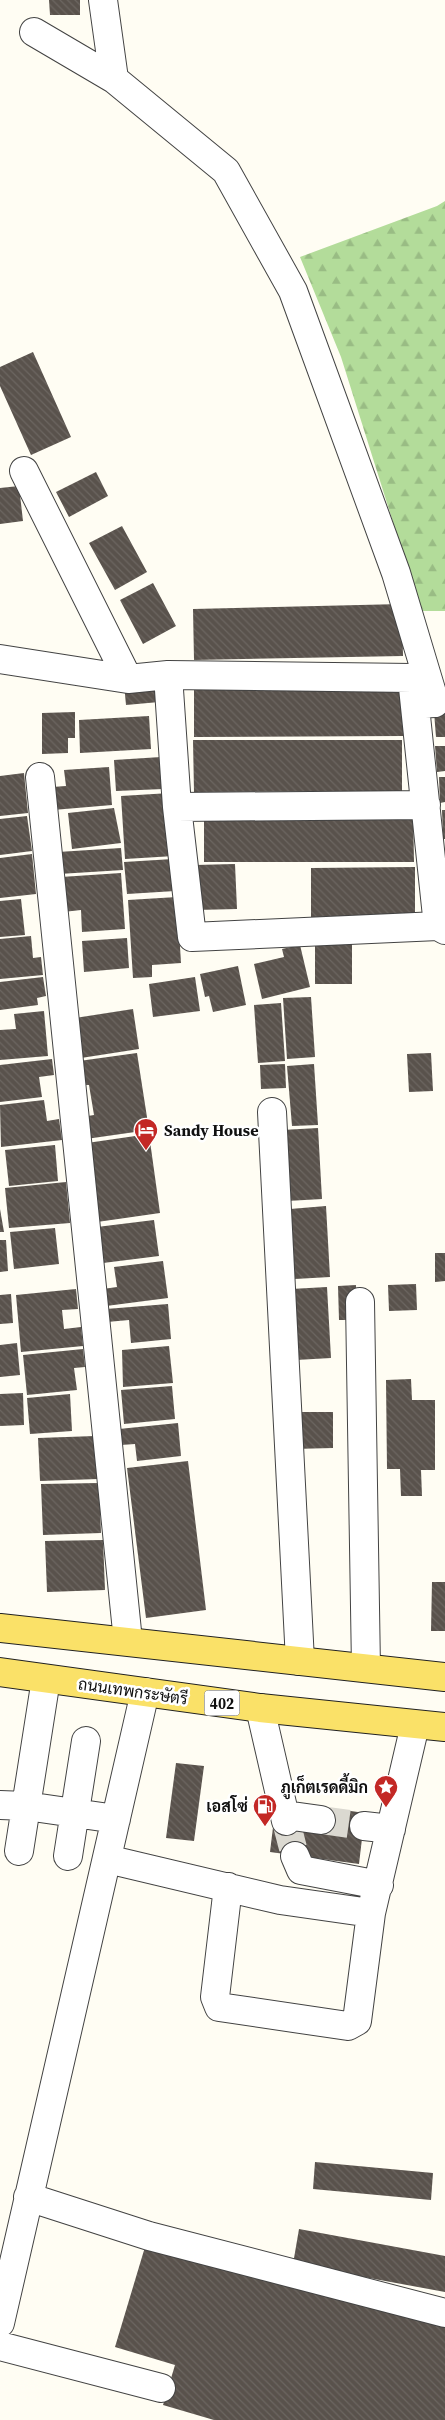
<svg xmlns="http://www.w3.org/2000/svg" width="445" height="2420" viewBox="0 0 445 2420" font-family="'Source Serif 4',Sarabun,serif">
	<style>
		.forest { fill: url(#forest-firs) }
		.building { fill: url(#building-back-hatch) }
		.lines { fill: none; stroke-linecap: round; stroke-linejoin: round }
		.minor-tunnel { stroke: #dbd9d1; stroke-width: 28; stroke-dasharray: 28 14; stroke-linecap: butt }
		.minor-casing { stroke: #434343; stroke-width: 30 }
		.major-casing { stroke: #212121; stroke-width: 30 }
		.minor { stroke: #fff; stroke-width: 28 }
		.major { stroke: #fae168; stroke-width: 28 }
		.labels { text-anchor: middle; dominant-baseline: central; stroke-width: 5; stroke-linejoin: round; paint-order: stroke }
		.shield { fill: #fff; stroke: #585858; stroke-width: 1 }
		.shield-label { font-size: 15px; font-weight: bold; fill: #101010 }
		.poi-label { font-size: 16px; font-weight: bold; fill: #101010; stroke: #fff; text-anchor: end }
		.street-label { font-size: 16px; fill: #101010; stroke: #fff }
	</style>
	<defs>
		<pattern id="forest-firs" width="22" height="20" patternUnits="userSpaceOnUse" patternTransform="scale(1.25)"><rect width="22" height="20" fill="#b3dc9a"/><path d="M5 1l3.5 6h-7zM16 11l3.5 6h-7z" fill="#99bc84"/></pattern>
		<pattern id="building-back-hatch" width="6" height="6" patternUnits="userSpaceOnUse" patternTransform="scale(1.25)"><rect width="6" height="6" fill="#59524c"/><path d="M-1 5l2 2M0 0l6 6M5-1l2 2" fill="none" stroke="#6c6661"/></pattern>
	</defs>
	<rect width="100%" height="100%" fill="#fffdf3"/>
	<path class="forest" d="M445 201V611H421L341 357 300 257 437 206Z"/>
	<path class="building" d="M49 0H80V15H50Z
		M33 352 71 437 31 455 0 386V367Z
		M96 472 108 496 69 517 56 492Z
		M19 486 23 521 0 524V488Z
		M122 526 147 572 115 590 89 543Z
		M153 583 176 626 143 644 120 600Z
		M402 604 403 656 194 660 193 609Z
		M157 681 159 702 126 705 124 684Z
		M194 685H403V736L194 737Z
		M445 711V737H436L434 712Z
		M75 712V738H68V753L42 754V713Z
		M149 716 151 749 80 753 79 720Z
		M193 740H402V791L194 792Z
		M435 746H445V771L437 772Z
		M161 757 163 789 116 791 114 760Z
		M109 767 112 805 53 810 52 787 66 786 64 770Z
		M24 773 28 813 0 816V776Z
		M439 777H445V802L440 803Z
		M170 793 174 856 125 859 121 796Z
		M114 808 121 843 72 849 68 813Z
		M413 810 414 862H204V811Z
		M442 810H445V839H443Z
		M27 816 32 851 0 855V819Z
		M121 848 123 870 59 874 58 852Z
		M32 854 36 894 0 898V858Z
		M173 859 175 891 127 894 124 862Z
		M235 864 237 909 196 910 195 865Z
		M415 867V916L311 917V868Z
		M121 873 125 929 82 932 81 910 63 912 61 877Z
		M177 897 181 963 152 965V977L133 978 128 900Z
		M21 899 25 935 0 937V901Z
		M31 936 33 958 41 957 43 975 0 979V939Z
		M127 938 129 968 84 972 82 941Z
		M315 941H352V984H315Z
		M300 945 310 987 262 999 254 964 284 957 282 949Z
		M238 966 246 1005 213 1012 209 996 205 997 200 974Z
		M43 977 46 996 37 998 38 1005 0 1010V982Z
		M195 977 200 1011 153 1017 149 984Z
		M311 997 315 1057 287 1059 283 998Z
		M281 1003 285 1061 258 1063 254 1005Z
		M133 1009 139 1049 81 1058 75 1018Z
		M44 1011 48 1056 0 1060V1030L16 1029 14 1014Z
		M137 1053 149 1130 86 1139 82 1117 94 1115 89 1085H82L79 1061Z
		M431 1053 433 1091 409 1092 407 1054Z
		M52 1059 54 1075 39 1077 42 1097 0 1102V1065Z
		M285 1064 286 1088 261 1089 260 1065Z
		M314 1064 318 1125 292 1126 287 1066Z
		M44 1100 47 1121 59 1119 62 1140 1 1147 0 1105Z
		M318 1128 322 1199 287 1201 282 1130Z
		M149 1134 160 1213 97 1222 87 1143Z
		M55 1145 58 1181 9 1186 5 1150Z
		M66 1182 70 1223 9 1228 5 1188Z
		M326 1206 330 1277 295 1279 290 1209Z
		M0 1209 4 1232H0Z
		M154 1220 159 1256 103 1263 97 1227Z
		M55 1228 59 1264 14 1269 10 1232Z
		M0 1240H6L8 1271 0 1272Z
		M435 1253H445V1281L435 1282Z
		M163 1261 168 1298 106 1306 103 1289 117 1287 114 1267Z
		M416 1284 417 1310 389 1311 388 1285Z
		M356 1285 357 1320H339L338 1286Z
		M327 1287 331 1358 296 1360 291 1289Z
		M76 1289 78 1309 62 1310 64 1329 81 1327 83 1346 21 1352 16 1295Z
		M11 1294 13 1323 0 1324V1295Z
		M168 1304 171 1339 131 1343 129 1320 107 1322 106 1309Z
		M17 1343 20 1375 0 1377V1345Z
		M169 1346 173 1383 123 1387 122 1350Z
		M83 1349 85 1367 74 1368 77 1390 27 1395 23 1355Z
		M411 1379 412 1400H435V1470H421L422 1496H401L400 1469H387L386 1380Z
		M172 1386 175 1419 124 1424 121 1390Z
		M23 1393 24 1425 0 1426V1394Z
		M70 1394 72 1431 30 1434 27 1398Z
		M292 1412H333V1448L293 1449Z
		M178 1423 181 1456 137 1461 135 1444 121 1445 119 1429Z
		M95 1436 98 1479 40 1481 38 1438Z
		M188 1461 206 1610 146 1618 127 1468Z
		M99 1483 101 1533 43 1535 41 1484Z
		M103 1540 105 1590 47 1592 45 1541Z
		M432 1582H445V1631H431Z
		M176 1763 204 1766 194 1841 166 1838Z
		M322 1807 365 1813 359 1864 270 1852 274 1819Z
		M315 2162 433 2173 431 2200 313 2189Z
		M299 2229 445 2256V2292L293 2264Z
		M148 2237 445 2326V2420H214L163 2405 175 2365 115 2347Z"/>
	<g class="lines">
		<path class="minor-tunnel" d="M321 1820 364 1826
			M286 1821 295 1856"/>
		<g class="minor-casing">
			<path id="minor" d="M103 0 114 79
				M34 32 114 79 226 171 293 291 396 573 435 703 415 704
				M24 471 128 679
				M0 659 128 679 168 675 412 678 438 926
				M168 675 177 807 192 937 438 926 445 930
				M40 777 128 1641
				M177 807 426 805
				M272 1112 300 1661
				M360 1302 366 1668
				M260 1708 286 1821
				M0 1805 26 1806 116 1819
				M285 1815 321 1820
				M364 1826 391 1829
				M19 1851 46 1679
				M68 1856 86 1741
				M295 1856 301 1870 379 1885
				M107 1859 280 1900 371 1913 415 1725
				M228 1887 215 1997 219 2007 348 2026 357 2021 371 1913
				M28 2197 149 2236 445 2313
				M0 2323 145 1692
				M0 2346 161 2388"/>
		</g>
		<g class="major-casing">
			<path id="major" d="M0 1628 445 1677
				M0 1672 260 1708 445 1727"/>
		</g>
		<use href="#minor" class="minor"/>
		<use href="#major" class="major"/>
	</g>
	<defs>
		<g id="hotel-pin" transform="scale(1.25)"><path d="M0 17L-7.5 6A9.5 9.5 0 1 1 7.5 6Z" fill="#c32825" stroke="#fff"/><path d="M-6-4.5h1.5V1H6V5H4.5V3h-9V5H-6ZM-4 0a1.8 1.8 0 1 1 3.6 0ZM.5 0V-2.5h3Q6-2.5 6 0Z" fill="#fff"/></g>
		<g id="sight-pin" transform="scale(1.25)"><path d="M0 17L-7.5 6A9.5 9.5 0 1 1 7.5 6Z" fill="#c32825" stroke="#fff"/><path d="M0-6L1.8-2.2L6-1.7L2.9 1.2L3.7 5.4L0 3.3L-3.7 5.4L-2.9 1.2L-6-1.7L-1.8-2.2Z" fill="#fff"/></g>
		<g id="fuel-pin" transform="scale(1.25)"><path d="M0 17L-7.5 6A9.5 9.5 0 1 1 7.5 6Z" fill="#c32825" stroke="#fff"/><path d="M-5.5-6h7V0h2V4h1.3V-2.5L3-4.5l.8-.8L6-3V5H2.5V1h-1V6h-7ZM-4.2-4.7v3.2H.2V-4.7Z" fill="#fff"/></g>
	</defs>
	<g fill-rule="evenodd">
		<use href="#hotel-pin" x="146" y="1130"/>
		<use href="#sight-pin" x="386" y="1787"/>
		<use href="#fuel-pin" x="265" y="1806"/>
	</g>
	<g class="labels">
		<rect class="shield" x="204.5" y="1690.5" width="35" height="25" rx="4"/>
		<g class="shield-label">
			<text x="222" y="1703">402</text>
		</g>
		<g class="poi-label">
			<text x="164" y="1130" text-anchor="start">Sandy House</text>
			<text x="368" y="1787">ภูเก็ตเรดดี้มิก</text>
			<text x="248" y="1806">เอสโซ่</text>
		</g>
		<g class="street-label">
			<text transform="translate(133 1691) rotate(8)">ถนนเทพกระษัตรี</text>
		</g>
	</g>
</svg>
